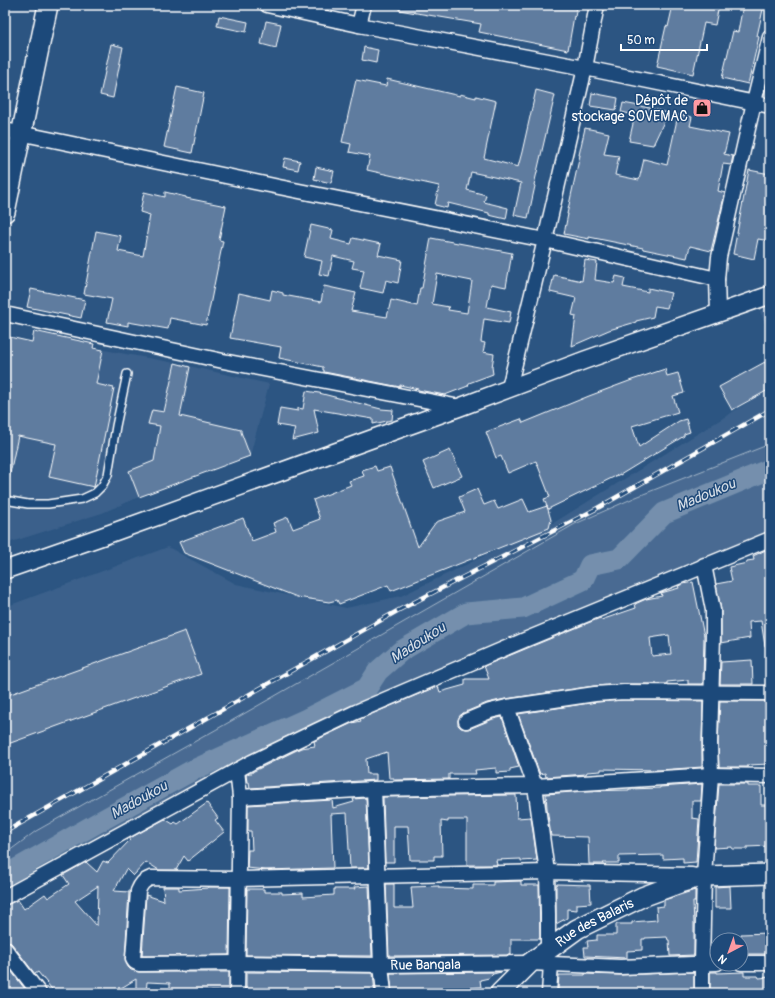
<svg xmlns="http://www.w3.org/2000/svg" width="775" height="998" viewBox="0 0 775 998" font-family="Pangolin,sans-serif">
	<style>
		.built { fill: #3b618b }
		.green { fill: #486b92; stroke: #a4b5c8 }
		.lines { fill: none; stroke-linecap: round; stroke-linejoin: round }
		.river { stroke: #748fad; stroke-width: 21 }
		.building { fill: #5e7c9f; stroke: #fff; fill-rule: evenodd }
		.service-casing { stroke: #fff; stroke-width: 10 }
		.minor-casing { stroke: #fff; stroke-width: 17 }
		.tertiary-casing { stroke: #fff; stroke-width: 20 }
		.secondary-casing { stroke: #fff; stroke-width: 22 }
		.service { stroke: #1f4a7a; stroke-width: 7 }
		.minor { stroke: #1f4a7a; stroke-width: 14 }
		.tertiary { stroke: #1f4a7a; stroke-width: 17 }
		.secondary { stroke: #1f4a7a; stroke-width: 19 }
		.rail-casing { stroke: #fff; stroke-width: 4.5 }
		.rail { stroke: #1f4a7a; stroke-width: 3; stroke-dasharray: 9; stroke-linecap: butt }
		.labels { text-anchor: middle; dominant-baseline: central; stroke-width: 3; stroke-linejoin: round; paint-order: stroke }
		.poi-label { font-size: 14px; fill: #fff; stroke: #1f4a7a; text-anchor: end }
		.street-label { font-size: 14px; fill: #fff; stroke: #1f4a7a }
		.water-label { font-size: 15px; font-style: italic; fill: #d5dde6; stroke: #1f4a7a }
	</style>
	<rect width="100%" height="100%" fill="#2c5582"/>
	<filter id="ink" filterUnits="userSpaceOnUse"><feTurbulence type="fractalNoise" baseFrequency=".025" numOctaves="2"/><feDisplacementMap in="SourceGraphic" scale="8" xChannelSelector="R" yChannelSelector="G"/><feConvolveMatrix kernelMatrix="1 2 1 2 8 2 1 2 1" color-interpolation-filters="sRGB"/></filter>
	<g filter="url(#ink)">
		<path class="built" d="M770 307V336L760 311Z
			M34 331 94 344 93 348 175 363 269 384 250 456 139 497 102 513 5 544V336L32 341Z
			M770 389V454L36 831 5 854V607L168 547 236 584 346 608 401 596 555 522Z"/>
		<path class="green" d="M770 444V539L410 688 5 892V854L36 831 233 720 575 524 636 497Z"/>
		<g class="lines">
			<path class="river" d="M5 874 11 872 97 823 191 771 304 720 367 688 378 671 401 651 466 613 523 608 583 580 590 565 619 559 664 513 770 469"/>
		</g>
		<path class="building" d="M400 5H577L575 17 574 16 568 50 479 32 481 24 399 10Z
			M673 5H719L715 25 704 23 693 74 657 66 666 26 668 27Z
			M743 5H764L757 36 759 37 748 84 722 78 733 31 738 32Z
			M219 16 248 22 246 32 217 26Z
			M266 21 281 24 276 48 261 44Z
			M111 44 123 47 113 98 100 95Z
			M364 47 378 50 376 63 362 60Z
			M387 79 460 96V94L476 98V96L496 101 484 158 518 167 522 152 536 90 555 95 534 185 535 186 528 218 514 215 521 183 471 172 467 190 486 195 484 202 508 208 506 219 489 215V213L448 203 447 208 435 205 439 186 367 170 370 156 349 152 351 144 342 142 356 80 386 86Z
			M177 87 204 93 192 153 164 147Z
			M592 93 618 98 616 110 590 106Z
			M623 103 650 108 668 113 653 145 629 141 635 115 621 112Z
			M678 115 682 116V115L692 117 690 126 729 134 724 154 733 156 731 165 723 164 718 191 725 193 711 251 690 246 687 258 643 249V248L589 237V239L564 234 568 214H567L580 155H579L585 128 609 133 604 154 619 156 615 175 639 180 644 159 667 165Z
			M285 158 300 161 298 170 283 167Z
			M316 167 334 171 331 183 314 179Z
			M749 170 770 174 768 187H770V241L758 239 754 259 733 254Z
			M144 192 165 197V192L186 197V198L226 206 219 240 223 241 206 325 170 318 168 329 128 322V326L107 322 112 299 84 294 96 231 121 236 118 251 143 256 150 215 140 212Z
			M311 225 333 230 331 239 351 244 353 238 381 244 378 255 402 260 398 283 386 280 383 293 360 288 364 270 352 268 354 261 333 256 329 276 319 274 322 261 304 257Z
			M431 238 512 253 506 287 491 284 487 307 511 312 509 323 484 319 481 342 485 343 483 352 494 354 492 367 493 374 469 383 468 386 445 395 418 390V389L400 385V387L324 372V370H323V367L279 358 281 347 230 338 239 293 270 300 272 290 283 293V295L321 302 324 286 356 293 351 311 387 317 391 300 417 306 420 288H422ZM437 274 472 281 467 313 448 310 449 307 432 304Z
			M585 260 597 262 595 280 614 283 616 276 625 278 623 287 648 292V288L671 293 667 308 655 306 653 317 636 321V322L609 330 572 346 576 316 572 315 576 298 550 292 554 275 582 281Z
			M31 289 85 300 81 318 27 307Z
			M34 331 94 344 93 348 103 350 96 384 114 388 94 487 49 477 56 444 18 436 9 478H5V336L32 342Z
			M765 362 770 371V389L732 410 719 387Z
			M175 363 190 367 180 416 241 430V432L250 456 139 497 129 471 154 461 160 426 148 424 152 410 164 412Z
			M665 369 667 376 678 373 684 393 673 396 678 412 632 426 639 447 679 421 686 419 690 432 684 434V436L620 475V474L548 509 544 499 550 497 536 461 508 473 501 456 496 458 486 432 521 419 523 423 589 396 632 380Z
			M306 391 319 393 381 409 393 410 392 420 373 424V419L314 409 319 433 292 440 295 428 277 425 280 408 298 411V408L303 409Z
			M450 450 462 476 434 488 423 462Z
			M375 466 377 471 390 467 418 547 436 522 465 512 459 497 477 489 484 505 494 501 498 509 523 499 529 512 547 506 551 520 549 528 391 591 388 585 339 604 337 600 329 602 297 597 184 553 179 542 243 518 252 541 276 532 273 523 288 517 293 529 320 519 313 500 351 485 349 481 364 476 362 470Z
			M770 548V646H765L761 621 749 622 750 638 721 643V610L716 584 732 581 729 567 747 563V561L754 560 753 556Z
			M693 582 704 636 703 684H688V680L667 682V684H624L594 686 505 699 487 703 463 713 460 716 458 720V725L461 728 465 729H469L493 719 502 717 519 767 510 769V772L496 773V768L475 770 476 774H449V779L394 780V778H389L387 752 366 759 367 774H376V780L250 788 249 782H247L246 775 249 773H252V772L256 770 301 748 315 746 314 741 352 723 361 721 360 719 438 686 440 692 465 685V679H489L484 666 600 618 601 620 636 608 635 604 646 599 662 596 661 593 679 588 678 586 683 584ZM669 635 671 654 652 656 650 638Z
			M185 631 201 674 5 745V696Z
			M752 660 753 684H720L721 662Z
			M624 700 703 701 702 743V767L660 770 601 769V771L587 772 586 774 546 777 545 773 540 774 518 714 596 702Z
			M720 701H770V764L748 765V767H719L718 743Z
			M702 784 701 801H692V818L699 819 696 862 683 863V858L663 859V855L619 856V863H603L604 864H589L588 837 551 836 547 808 546 794 585 791 629 790V789L660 788V787Z
			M719 784H748V786H761V805H770V846L747 847V849H732V847L714 848Z
			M516 795 517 818 531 817 537 860 521 861V859L496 860 497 865H467V820H448V822L441 821 442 856H434V860H410L408 826H394V862H385L383 797Z
			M366 798 369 868H350L347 813 331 814 333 868 266 870 247 868 248 850H252L251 831H248V805L332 800 333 808 354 802 353 799Z
			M207 803 218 818 215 820 224 832 188 861 184 856 176 870H159L146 862 133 876 126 869 114 891 129 892 125 958 126 963 128 967 131 970 139 972H229V993H221V992L187 991V993H170V983L147 982 146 993H136V979L113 993H55L38 972 35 974 12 944 9 941H5V906L6 905 18 900 24 909 45 894 48 898 69 884 63 875 86 862 97 872 103 861 108 863 130 840V838L165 819 173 824 175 822 178 824ZM98 886 97 926 75 901Z
			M521 881V885H539L540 939H511V955L389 956 386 884H394V908H413L411 887 439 886V888L473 889V885H493V882Z
			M557 884 590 885 591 903 577 904V910L567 909V918L556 924V885H557Z
			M369 886 372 956 246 955 247 889H264V892H282V894L303 893V897L334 895V889H355L354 887Z
			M730 886 731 908H715V887Z
			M163 887H179V890L208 888V887H230L229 955 142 956 146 895 164 901Z
			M695 890V902H693L694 924V955L670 956 669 940H668L667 937 645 938V939H642V950L627 951V958L585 956 584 947H588L587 941 597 940V935H616V924H632V922L657 920 656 907 664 906V900Z
			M769 933 770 954H741V934Z
			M5 963 28 993H10L5 986Z
			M246 972 373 973 375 993H324V990H293V993H246Z
			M501 972 493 974 489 978 480 980 481 987 466 988 471 993H395V991L392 992 390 973Z
			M694 972V993H577V991L558 990 559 975H585V974L620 975Z
			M710 972H717V973L744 972V976H758L759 978 770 977V993H710Z"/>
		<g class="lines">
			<g class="service-casing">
				<path id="service" d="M5 500 28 504H48L82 499 95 493 102 486 108 475 116 426 127 374"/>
			</g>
			<g class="minor-casing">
				<g id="minor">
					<path d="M267 5 359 25 585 68 770 106"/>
					<path d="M359 25 364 5"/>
					<path d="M5 130 279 187 545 240 717 279"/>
					<path d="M718 312 717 279 719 257 754 102 770 37"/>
					<path d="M5 314 223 361 460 407"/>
					<path d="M509 388 545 240 585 68 597 5"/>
					<path d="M507 707 535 786 547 872 548 914V950"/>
					<path d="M466 721 490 711 507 707 595 694 624 692 770 693"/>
					<path d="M237 770 240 797 374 789 535 786 711 775 770 776"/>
					<path d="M374 789 381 965 384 993"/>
					<path id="s1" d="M692 875 547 872 239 879 151 878C143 881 141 884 138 891L133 959 135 962 139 964H144L237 963 381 965 530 963 620 967 717 963"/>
					<path d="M5 897 252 762 316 731 356 712 527 639 770 539"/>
					<path d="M5 949 39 993"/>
					<path d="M741 963H770"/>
					<path d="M237 993 240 797"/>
					<path d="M549 993 551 964"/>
					<path d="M702 993V963L704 876 711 775 710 743 713 635V610L704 565"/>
				</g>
			</g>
			<g class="tertiary-casing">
				<path id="tertiary" d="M5 570 103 536 460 407 585 360 770 295"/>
			</g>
			<g class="secondary-casing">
				<g id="secondary">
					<path d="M5 212 48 5"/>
					<path id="s2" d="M500 993 530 963 577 929 642 897 680 883 704 876 770 874"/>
				</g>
			</g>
			<use href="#service" class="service"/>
			<use href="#minor" class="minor"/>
			<use href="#tertiary" class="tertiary"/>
			<use href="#secondary" class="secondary"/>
			<g class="rail-casing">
				<path id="rail" d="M5 832 399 610 594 510 770 410"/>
			</g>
			<use href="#rail" class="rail"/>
		</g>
	</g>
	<defs>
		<g id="shop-square" transform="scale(1)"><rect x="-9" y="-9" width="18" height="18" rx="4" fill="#ff9aa2" stroke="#1f4a7a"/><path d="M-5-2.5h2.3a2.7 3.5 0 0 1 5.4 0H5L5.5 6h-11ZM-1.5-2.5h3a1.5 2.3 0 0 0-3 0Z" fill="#111"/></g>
	</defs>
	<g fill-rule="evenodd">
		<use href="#shop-square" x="702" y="108"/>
	</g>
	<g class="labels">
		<g class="poi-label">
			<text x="688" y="100">Dépôt de<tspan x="688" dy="16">stockage SOVEMAC</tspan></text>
		</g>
		<g class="street-label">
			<text stroke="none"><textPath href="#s2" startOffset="119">Rue des Balaris</textPath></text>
			<text stroke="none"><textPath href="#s1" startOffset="923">Rue Bangala</textPath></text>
		</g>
		<g class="water-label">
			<text transform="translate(706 495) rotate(-23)">Madoukou</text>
			<text transform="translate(418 643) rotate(-33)">Madoukou</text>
			<text transform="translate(139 800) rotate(-29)">Madoukou</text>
		</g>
	</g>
	<rect width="775" height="998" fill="none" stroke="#1f4a7a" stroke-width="20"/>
	<rect x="10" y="10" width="755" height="978" fill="none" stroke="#fff" stroke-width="1.5" filter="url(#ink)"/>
	<g transform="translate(729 952) rotate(221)"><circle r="19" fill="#1f4a7a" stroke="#7992af"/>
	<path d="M0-3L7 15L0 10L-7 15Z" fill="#ff9aa2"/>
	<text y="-6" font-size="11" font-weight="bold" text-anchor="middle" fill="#ffffff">N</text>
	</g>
	<path d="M621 44v6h86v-6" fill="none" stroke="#ffffff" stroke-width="2"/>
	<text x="627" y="44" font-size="12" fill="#ffffff" stroke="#1f4a7a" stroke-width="3" paint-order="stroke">50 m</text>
</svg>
